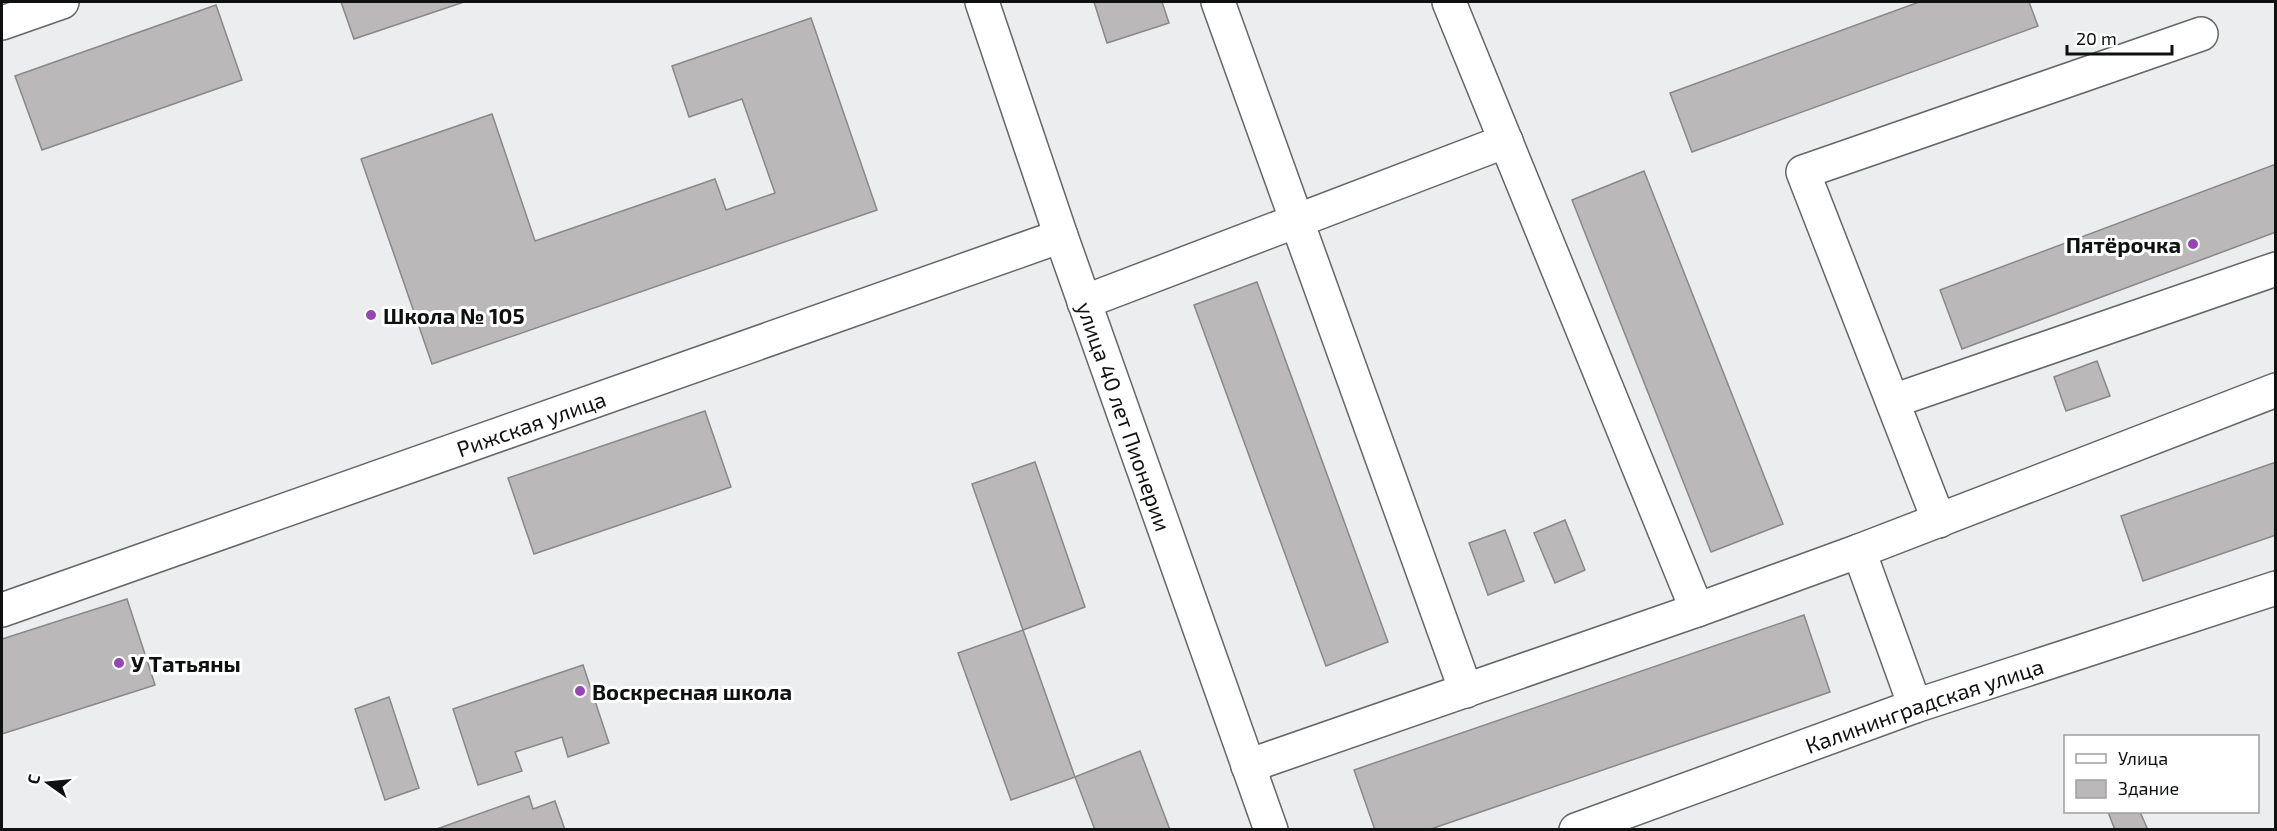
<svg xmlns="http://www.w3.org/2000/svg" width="2277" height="831" viewBox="0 0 2277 831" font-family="'Exo 2',sans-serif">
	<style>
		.building { fill: #bab8b8; stroke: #898787; stroke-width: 1.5 }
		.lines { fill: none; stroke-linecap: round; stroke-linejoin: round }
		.minor-casing { stroke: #656667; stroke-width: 36 }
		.minor { stroke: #fff; stroke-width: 33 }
		.poi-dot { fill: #9645b5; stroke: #fff; stroke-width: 2 }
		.labels { text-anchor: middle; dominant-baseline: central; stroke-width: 6; stroke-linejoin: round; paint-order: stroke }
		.poi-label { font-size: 22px; font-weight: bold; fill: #0f1010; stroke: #fff; text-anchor: start }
		.street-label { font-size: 22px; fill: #0f1010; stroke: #fff }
	</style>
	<rect width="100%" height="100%" fill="#ecedee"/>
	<path class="building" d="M341 2H464L354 39Z
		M1094 2H1162L1169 23 1107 43Z
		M1919 2H2029L2038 26 1692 152 1670 93Z
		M216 5 242 80 42 150 15 76Z
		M811 18 877 210 432 364 361 159 492 114 535 241 715 179 726 210 775 193 742 99 689 117 672 66Z
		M2276 164V232L1962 349 1940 290Z
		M1644 171 1783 524 1711 552 1572 200Z
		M1257 282 1388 642 1326 666 1194 305Z
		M2097 361 2110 396 2066 411 2054 377Z
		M705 411 731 487 534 554 508 478Z
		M1035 462 1085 607 1023 630 972 484Z
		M2276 462V535L2143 581 2121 516Z
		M1565 520 1585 570 1555 583 1534 533Z
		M1505 530 1524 581 1488 595 1469 543Z
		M127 599 155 685 2 734V639Z
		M1804 615 1830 692 1428 830H1375L1354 770Z
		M1023 630 1075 777 1011 800 958 653Z
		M583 665 609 743 568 757 562 737 515 752 522 771 478 785 453 709Z
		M389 697 419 788 385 800 355 709Z
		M1140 751 1170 830H1095L1075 777Z
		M529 796 533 809 555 801 565 830H434Z
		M2108 812H2140L2148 830H2115Z"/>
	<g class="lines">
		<g class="minor-casing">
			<g id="minor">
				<path id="s1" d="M982 2 1061 236 1271 830"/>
				<path d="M1218 2 1466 691"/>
				<path d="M1449 2 1697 610 1859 551 1915 706"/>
				<path d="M2 23 62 2"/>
				<path d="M1084 302 1506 141"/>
				<path d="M1893 401 2276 269"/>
				<path d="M1939 521 1803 172 2201 34"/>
				<path d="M1859 551 2276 390"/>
				<path id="s2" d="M2 610 1061 236"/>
				<path d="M1248 766 1697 610"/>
				<path id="s3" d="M1576 830 1915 706 2276 588"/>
			</g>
		</g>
		<use href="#minor" class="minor"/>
	</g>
	<g class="poi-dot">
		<circle cx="2193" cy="244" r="6"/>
		<circle cx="371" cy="315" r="6"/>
		<circle cx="119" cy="663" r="6"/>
		<circle cx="580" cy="691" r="6"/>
	</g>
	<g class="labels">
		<g class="poi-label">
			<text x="2181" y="244" text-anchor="end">Пятёрочка</text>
			<text x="383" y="315">Школа № 105</text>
			<text x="131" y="663">У Татьяны</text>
			<text x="592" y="691">Воскресная школа</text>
		</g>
		<g class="street-label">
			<text stroke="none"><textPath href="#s1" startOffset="438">улица 40 лет Пионерии</textPath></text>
			<text stroke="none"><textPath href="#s2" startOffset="561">Рижская улица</textPath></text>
			<text stroke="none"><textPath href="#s3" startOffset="370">Калининградская улица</textPath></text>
		</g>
	</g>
	<rect width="2277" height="831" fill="none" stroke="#0f1010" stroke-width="6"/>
	<rect x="2064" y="735" width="195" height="78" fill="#ffffff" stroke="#9f9f9f" stroke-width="1.5"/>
	<rect x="2076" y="754" width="30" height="9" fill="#ffffff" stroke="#9f9f9f" stroke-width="1.5"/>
	<text x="2118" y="765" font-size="18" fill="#0f1010">Улица</text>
	<rect x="2076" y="780" width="30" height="18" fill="#bab8b8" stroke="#9f9f9f" stroke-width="1.5"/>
	<text x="2118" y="795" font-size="18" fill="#0f1010">Здание</text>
	<g transform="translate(48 783) rotate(285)" stroke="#ffffff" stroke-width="4.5" paint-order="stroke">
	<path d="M0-4.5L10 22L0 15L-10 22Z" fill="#0f1010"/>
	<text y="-9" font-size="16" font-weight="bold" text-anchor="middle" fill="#0f1010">С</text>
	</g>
	<path d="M2067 45v9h105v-9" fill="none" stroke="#0f1010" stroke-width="3"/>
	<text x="2076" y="45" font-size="18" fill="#0f1010" stroke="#ffffff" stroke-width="4.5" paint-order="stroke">20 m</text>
</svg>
